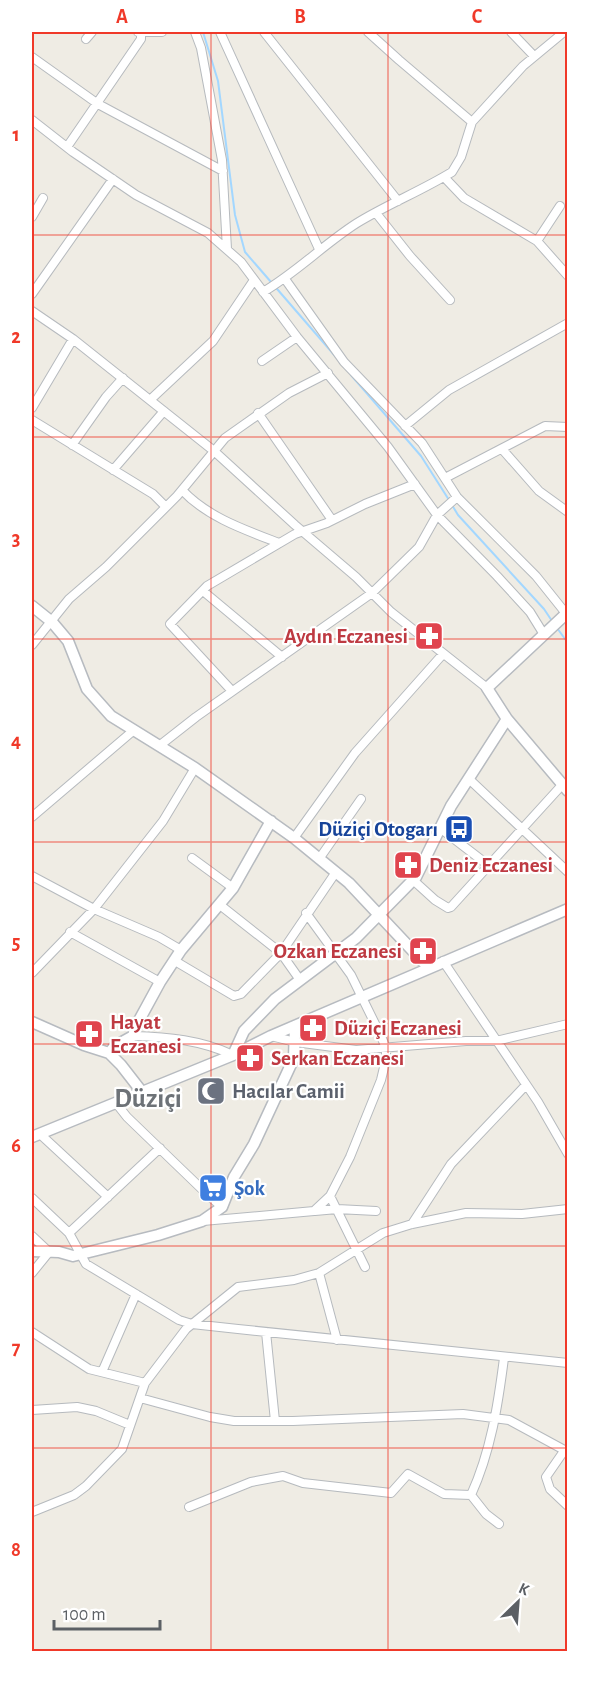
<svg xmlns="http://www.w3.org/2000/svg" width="599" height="1683" viewBox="0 0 599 1683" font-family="'Alegreya Sans',sans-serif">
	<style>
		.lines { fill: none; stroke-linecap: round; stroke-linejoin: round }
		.stream { stroke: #a3d7ff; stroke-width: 2 }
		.street-casing { stroke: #b6babe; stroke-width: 10 }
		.secondary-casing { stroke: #b7bbc0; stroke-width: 13 }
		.street { stroke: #fff; stroke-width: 8 }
		.secondary { stroke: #fff; stroke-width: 10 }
		.grid { fill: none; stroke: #f03929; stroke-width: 1.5; stroke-opacity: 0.55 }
		.labels { text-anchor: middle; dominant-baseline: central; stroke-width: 4.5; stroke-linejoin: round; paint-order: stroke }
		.health-label { font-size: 21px; font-weight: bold; fill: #be3a42; stroke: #fff; text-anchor: start }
		.transit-label { font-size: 21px; font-weight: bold; fill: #164399; stroke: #fff; text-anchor: end }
		.worship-label { font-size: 21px; font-weight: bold; fill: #5b616d; stroke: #fff; text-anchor: start }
		.shop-label { font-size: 21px; font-weight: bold; fill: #366cbe; stroke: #fff; text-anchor: start }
		.district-label { font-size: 27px; font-weight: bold; fill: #6d7277; stroke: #fff }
		.neatline { fill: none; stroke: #f03929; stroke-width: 2 }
		.grid-label { font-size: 20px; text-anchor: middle; font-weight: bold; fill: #f03929 }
	</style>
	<rect width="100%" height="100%" fill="#efece4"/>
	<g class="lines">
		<path class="stream" d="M203 32 218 81 235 215 245 252 336 357
			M351 375 421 456 449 500
			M452 505 458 515 544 609 552 621
			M557 628 568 643"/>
		<g class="street-casing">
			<path id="street" d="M138 32H162
				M195 32 201 48 222 160 227 249
				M220 32 319 249
				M264 32 398 201
				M368 32 399 60 472 122
				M511 32 534 56
				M86 39 92 32
				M32 57 98 104 223 171
				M32 120 73 152 136 195 208 233 241 262 297 337 388 447 437 515 497 576 530 612 543 633
				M67 147 141 39V32
				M444 177 464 198 537 241 568 276
				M376 213 410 256 450 300
				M32 217 43 198
				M537 241 560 206
				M285 279 344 362 422 443 457 497 536 576 568 616
				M263 292C297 272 324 244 357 223 388 204 421 191 452 172L461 157 472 122 523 66 564 32
				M32 294 113 179
				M32 311 73 339 214 451 295 525 356 577 391 612 487 688
				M262 361 297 337
				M150 400 213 341 254 280
				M32 408 73 339
				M258 413 332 520
				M32 420 153 494 166 507
				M405 426 449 390 568 323
				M72 445 106 397 123 378
				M502 449 539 491 568 512
				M113 470 164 411
				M445 478 545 426 568 427
				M182 490C207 517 245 530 279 543
				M203 591 282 657
				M32 645 69 599 106 567 177 496 225 438 289 393 328 373
				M232 691 170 624 207 586 295 534 327 523 365 504 415 484
				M159 746 196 717 372 593 419 547 437 515 457 497
				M469 779 568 872
				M32 817 134 730
				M440 828 488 865
				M294 838 355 753 443 654
				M192 858 233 888
				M319 859 361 799
				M32 876 94 909 159 937 181 950
				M413 880 435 900 448 908 451 907 562 785
				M220 905 281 953 300 980
				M70 932 160 982
				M175 961 234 996 241 994 281 953 336 872
				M443 961 538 1102 568 1154
				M32 973 94 909 163 821 195 768
				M133 1036C168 1037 201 1040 233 1055
				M271 1036 295 1042 356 1050 466 1041H496L568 1024
				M116 1103 127 1117 209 1196 222 1207
				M40 1134 108 1197
				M330 1196 365 1267
				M32 1198 69 1233 86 1264 179 1320 192 1324 238 1329 568 1363
				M315 1211 337 1209 376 1211
				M203 1221 314 1211 330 1196 350 1157 381 1080 386 1059V1048L380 1034 351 975 306 913
				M412 1224 451 1164 526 1085
				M69 1233 160 1148
				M32 1236 49 1252 32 1273
				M319 1273 337 1340
				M32 1332 89 1369 145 1383
				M266 1332 275 1421
				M102 1372 136 1294
				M140 1398 210 1417 234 1421H293L463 1414 509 1420 568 1452
				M32 1410 77 1407 96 1411 130 1425
				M564 1451 546 1477 550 1489 568 1506
				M471 1495C491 1451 498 1405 504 1358
				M471 1495 486 1514 499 1524
				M189 1507 251 1482 283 1476 303 1483 391 1493 408 1474 444 1494 471 1495
				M32 1512 74 1495 86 1486 122 1449 145 1383 186 1329 238 1287 294 1280 319 1273 383 1233 412 1224 466 1213 522 1214 568 1209"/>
		</g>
		<g class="secondary-casing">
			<path id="secondary" d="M32 606 52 622 68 641 87 689 111 716 195 768 294 838 349 883 428 967
				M568 612 487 688 507 719 568 791
				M32 1022 84 1045 109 1053 121 1065 142 1092
				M109 1053 115 1046 133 1036 136 1026 160 982 181 950 233 888 271 821
				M233 1055 244 1031 275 999 356 938 416 877 451 806 507 719
				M32 1137 233 1055 271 1036 568 909
				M32 1251 59 1252 73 1256 158 1235 202 1221 222 1207 234 1177 254 1144 294 1058 295 1026"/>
		</g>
		<use href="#street" class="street"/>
		<use href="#secondary" class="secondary"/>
	</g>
	<path class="grid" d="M211 32V1652M388 32V1652M32 235H568M32 437H568M32 639H568M32 842H568M32 1044H568M32 1246H568M32 1448H568"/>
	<defs>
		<g id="pharmacy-square" transform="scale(1.5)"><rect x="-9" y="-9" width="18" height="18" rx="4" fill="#e0444e" stroke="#fff"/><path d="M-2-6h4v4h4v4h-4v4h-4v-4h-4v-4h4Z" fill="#fff"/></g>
		<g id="bus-square" transform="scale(1.5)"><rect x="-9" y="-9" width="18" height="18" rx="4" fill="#1a4fb4" stroke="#fff"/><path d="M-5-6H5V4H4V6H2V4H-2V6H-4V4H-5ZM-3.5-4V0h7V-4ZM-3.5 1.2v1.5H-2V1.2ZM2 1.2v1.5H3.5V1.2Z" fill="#fff"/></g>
		<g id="mosque-square" transform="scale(1.5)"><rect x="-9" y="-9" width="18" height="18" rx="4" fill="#6b7280" stroke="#fff"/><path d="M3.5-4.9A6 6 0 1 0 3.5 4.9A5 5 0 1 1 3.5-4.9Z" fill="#fff"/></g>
		<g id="supermarket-square" transform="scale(1.5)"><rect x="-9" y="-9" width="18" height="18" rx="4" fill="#3f7fe0" stroke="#fff"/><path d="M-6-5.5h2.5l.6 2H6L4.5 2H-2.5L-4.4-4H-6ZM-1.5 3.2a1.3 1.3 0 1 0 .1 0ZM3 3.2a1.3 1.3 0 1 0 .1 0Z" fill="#fff"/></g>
	</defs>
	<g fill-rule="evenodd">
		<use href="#pharmacy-square" x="429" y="636"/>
		<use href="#bus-square" x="459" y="829"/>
		<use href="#pharmacy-square" x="408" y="865"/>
		<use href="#pharmacy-square" x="423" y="951"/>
		<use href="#pharmacy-square" x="313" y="1028"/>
		<use href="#pharmacy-square" x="89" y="1034"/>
		<use href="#pharmacy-square" x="250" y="1058"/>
		<use href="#mosque-square" x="211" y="1091"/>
		<use href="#supermarket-square" x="213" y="1188"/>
	</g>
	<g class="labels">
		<g class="health-label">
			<text x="408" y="636" text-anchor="end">Aydın Eczanesi</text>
			<text x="429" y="865">Deniz Eczanesi</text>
			<text x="402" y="951" text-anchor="end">Ozkan Eczanesi</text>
			<text x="110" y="1022">Hayat<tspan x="110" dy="24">Eczanesi</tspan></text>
			<text x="334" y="1028">Düziçi Eczanesi</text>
			<text x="271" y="1058">Serkan Eczanesi</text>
		</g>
		<g class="transit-label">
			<text x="438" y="829">Düziçi Otogarı</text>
		</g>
		<g class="worship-label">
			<text x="232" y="1091">Hacılar Camii</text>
		</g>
		<g class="shop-label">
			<text x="234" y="1188">Şok</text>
		</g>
		<g class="district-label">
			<text x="148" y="1098">Düziçi</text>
		</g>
	</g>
	<rect width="599" height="1683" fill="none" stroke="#ffffff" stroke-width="66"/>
	<g transform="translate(518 1602) rotate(25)" stroke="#ffffff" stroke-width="4.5" paint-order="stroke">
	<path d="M0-4.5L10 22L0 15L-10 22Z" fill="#5c6065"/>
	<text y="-9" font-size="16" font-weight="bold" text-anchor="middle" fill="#5c6065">K</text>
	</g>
	<path d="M54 1620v9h106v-9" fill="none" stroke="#5c6065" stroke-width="3"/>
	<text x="63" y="1620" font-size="18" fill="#5c6065" stroke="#ffffff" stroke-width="4.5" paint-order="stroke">100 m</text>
	<rect x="33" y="33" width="533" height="1617" class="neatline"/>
	<g class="grid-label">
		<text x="122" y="23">A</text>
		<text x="300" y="23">B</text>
		<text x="477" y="23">C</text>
		<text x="16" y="141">1</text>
		<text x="16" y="343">2</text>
		<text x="16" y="545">3</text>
		<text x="16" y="747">4</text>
		<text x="16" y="949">5</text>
		<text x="16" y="1152">6</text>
		<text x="16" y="1354">7</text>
		<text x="16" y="1556">8</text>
	</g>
</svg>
